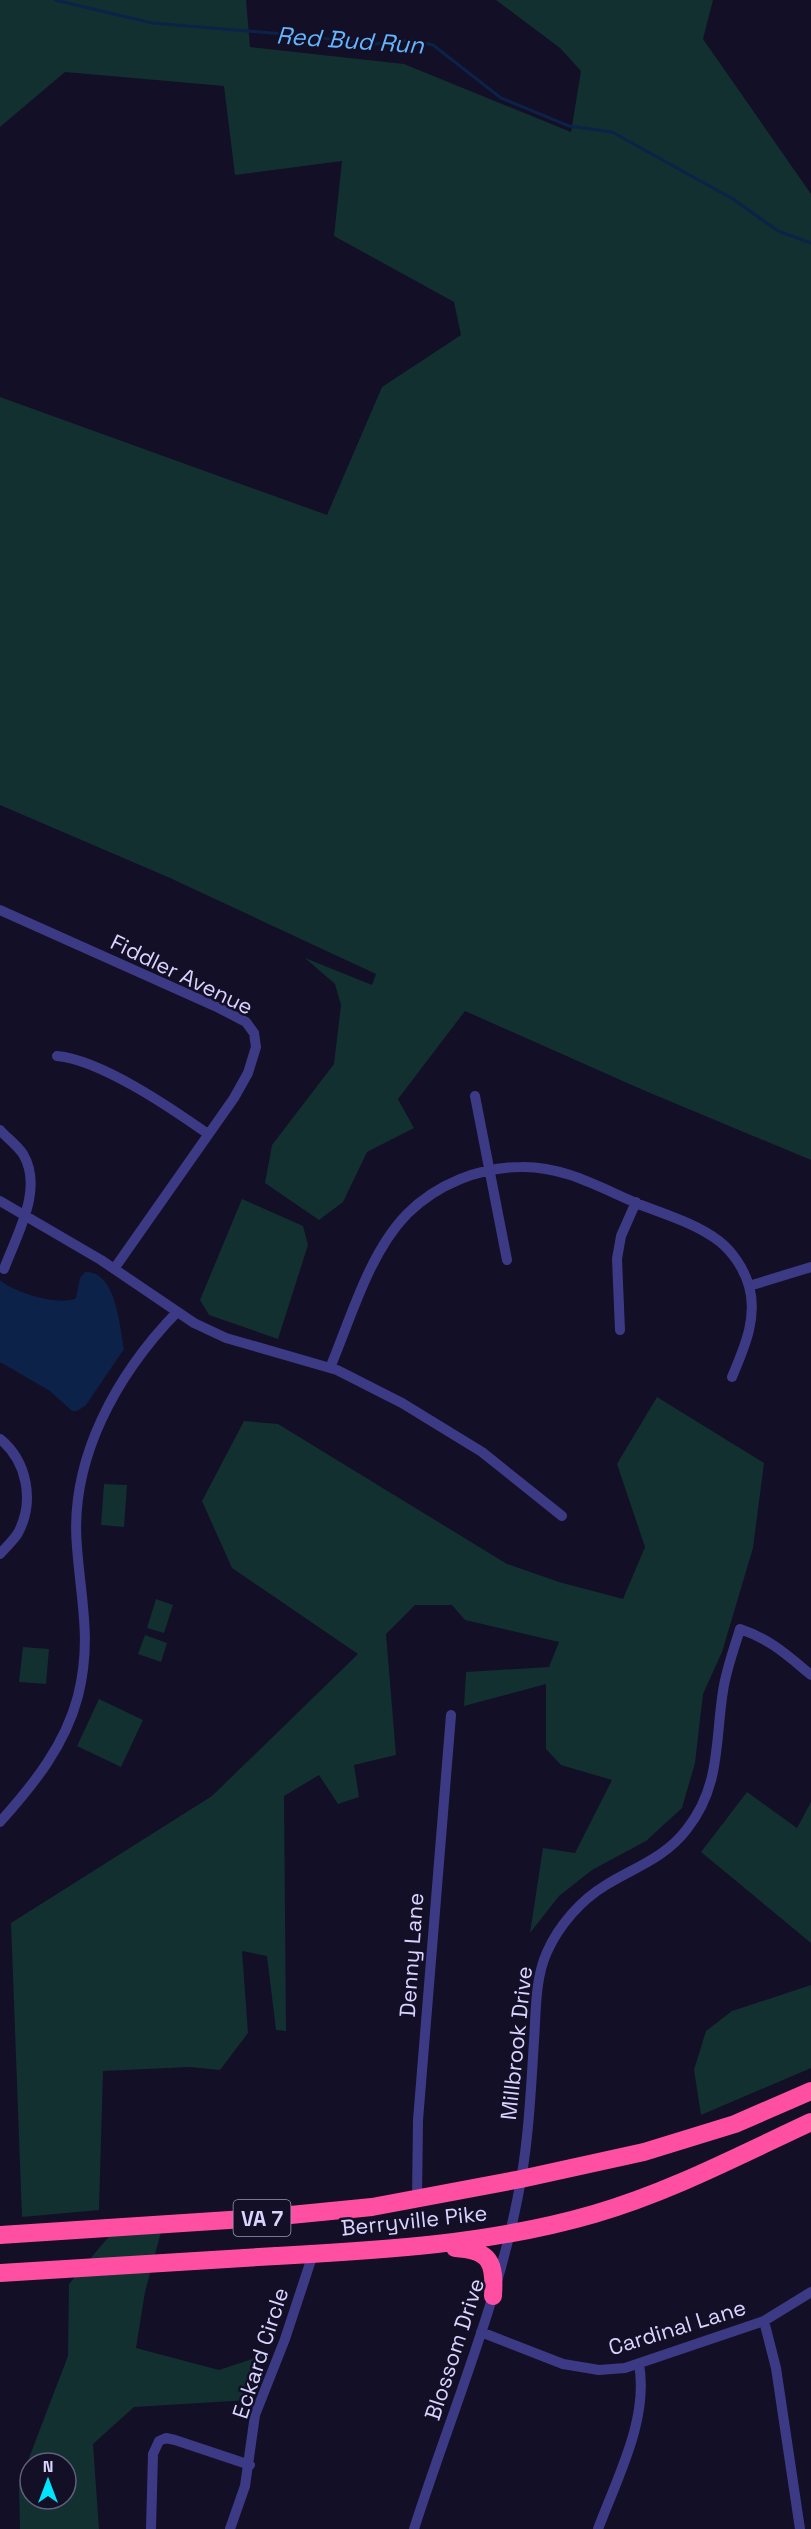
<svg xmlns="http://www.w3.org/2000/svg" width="811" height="2529" viewBox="0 0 811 2529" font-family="'Space Grotesk',sans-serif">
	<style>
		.green { fill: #12302f; fill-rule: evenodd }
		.water { fill: #0c2248 }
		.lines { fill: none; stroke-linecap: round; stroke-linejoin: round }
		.stream { stroke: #0c2248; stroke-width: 3 }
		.street { stroke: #3d3a85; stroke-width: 10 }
		.highway { stroke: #ff4fa3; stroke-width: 18 }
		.labels { text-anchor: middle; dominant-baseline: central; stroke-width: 5; stroke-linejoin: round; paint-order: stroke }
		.shield { fill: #130f26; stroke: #9e99be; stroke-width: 1.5 }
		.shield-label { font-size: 21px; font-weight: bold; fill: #d9d4ff }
		.street-label { font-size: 22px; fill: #d9d4ff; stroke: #130f26 }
		.water-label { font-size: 24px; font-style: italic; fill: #62b6ff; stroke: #130f26 }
	</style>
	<rect width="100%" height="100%" fill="#130f26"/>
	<path class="green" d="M0 0H246L250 47 404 64 571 132 581 71 560 48 496 0H713L703 39 811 194V1160L643 1090 465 1011 398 1099 414 1128 367 1152 343 1202 319 1220 265 1183 272 1145 334 1064 341 1005 335 984 305 958 372 985 376 974 170 878 0 805V397L327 515 382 387 461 335 454 302 334 236 342 161 235 175 224 86 65 72 0 127Z
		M242 1199 303 1226 308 1245 278 1339 209 1315 200 1300Z
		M657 1397 764 1463 753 1548 722 1652 703 1694 695 1763 682 1808 646 1841 592 1870 559 1896 530 1933 543 1848 575 1853 612 1780 561 1765 546 1749V1684L464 1706 466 1672 549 1667 559 1642 465 1620 452 1605H415L386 1634 396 1755 354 1765 359 1797 338 1804 319 1775 284 1796 286 2031 276 2030 267 1956 242 1951 248 2033 220 2070 190 2067 103 2071 99 2210 22 2217 11 1923 212 1796 358 1654 232 1568 202 1501 244 1421 278 1424 507 1564 559 1582 623 1599 645 1547 617 1464Z
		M104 1484 127 1485 124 1527 101 1525Z
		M156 1599 173 1605 164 1633 147 1628Z
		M145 1635 167 1643 161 1662 138 1654Z
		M23 1647 49 1649 46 1684 19 1682Z
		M99 1699 143 1720 121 1767 77 1746Z
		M747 1792 797 1828 811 1802V1943L701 1852Z
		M811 1985V2068L701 2115 694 2070 706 2031 732 2011Z
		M161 2232 145 2292 136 2348 219 2370 264 2355 249 2400 134 2407 93 2444 99 2529H20L19 2484 68 2356 69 2284 111 2234ZM30 2463H66V2499H30Z"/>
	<path class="water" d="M85 1272C116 1270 120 1327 124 1349L86 1405 77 1411H72L50 1391 0 1362V1280C13 1292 60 1307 76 1298L80 1278Z"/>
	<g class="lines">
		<path class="stream" d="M55 0 152 23 284 34 375 44 412 40 433 45 501 98 569 126 612 132 733 199 778 231 811 243"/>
		<path class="street" d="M0 910 219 1008 246 1022 254 1033 256 1047 248 1073 234 1098 114 1269
			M57 1056C101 1060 171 1108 208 1134
			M475 1096 507 1260
			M0 1130C7 1138 17 1145 23 1154 44 1189 17 1234 4 1269
			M0 1201 101 1260 194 1323 226 1338 337 1370 402 1403 482 1452 562 1516
			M749 1286 811 1267
			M620 1330 617 1259 621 1236 636 1202
			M330 1368C351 1318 369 1253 407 1214 437 1184 480 1167 521 1167 565 1166 602 1189 641 1205 667 1215 697 1224 719 1241 733 1252 744 1269 749 1286 758 1318 744 1348 732 1377
			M0 1439C27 1461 35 1501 18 1533 13 1541 6 1547 0 1554
			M0 1822C33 1785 65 1746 78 1696 92 1640 81 1602 77 1547 69 1459 117 1374 177 1312
			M417 2198 418 2120 451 1715
			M764 2321 776 2368 800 2529
			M481 2332 563 2364 599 2370 625 2368 764 2321 811 2292
			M151 2529 153 2454 159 2441 166 2438 175 2440 250 2465
			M230 2529 245 2486 255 2415 285 2339 313 2254
			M414 2529C451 2413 500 2300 521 2180 529 2134 531 2087 534 2041 536 2012 535 1978 547 1952 559 1925 581 1900 606 1885 635 1867 665 1858 687 1829 721 1786 715 1741 723 1691 726 1670 734 1649 740 1629 770 1639 787 1655 811 1675
			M598 2529C617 2478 649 2419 639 2364"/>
		<path class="highway" d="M0 2235 260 2218 372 2207 521 2179 644 2152 735 2124 811 2091
			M455 2248C491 2250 495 2263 493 2296
			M0 2273C92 2267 184 2261 276 2256 383 2250 491 2244 594 2214 670 2192 740 2155 811 2122"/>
	</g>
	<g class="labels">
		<rect class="shield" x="233.5" y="2200" width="57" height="36" rx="4.5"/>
		<g class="shield-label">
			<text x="262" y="2218">VA 7</text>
		</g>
		<g class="street-label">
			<text transform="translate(182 974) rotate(26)">Fiddler Avenue</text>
			<text transform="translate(411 1955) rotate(-86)">Denny Lane</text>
			<text transform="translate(516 2043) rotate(-84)">Millbrook Drive</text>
			<text transform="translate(414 2220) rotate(-6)">Berryville Pike</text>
			<text transform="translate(677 2327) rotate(-17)">Cardinal Lane</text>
			<text transform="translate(454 2349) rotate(-72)">Blossom Drive</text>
			<text transform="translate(260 2353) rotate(-72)">Eckard Circle</text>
		</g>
		<g class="water-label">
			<text transform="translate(350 40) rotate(4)">Red Bud Run</text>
		</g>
	</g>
	<g transform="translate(48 2481)"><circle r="28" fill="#130f26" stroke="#625e7d" stroke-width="1.5"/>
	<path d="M0-4.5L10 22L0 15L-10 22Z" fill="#00e5ff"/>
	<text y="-9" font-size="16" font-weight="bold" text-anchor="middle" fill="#d9d4ff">N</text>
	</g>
</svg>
